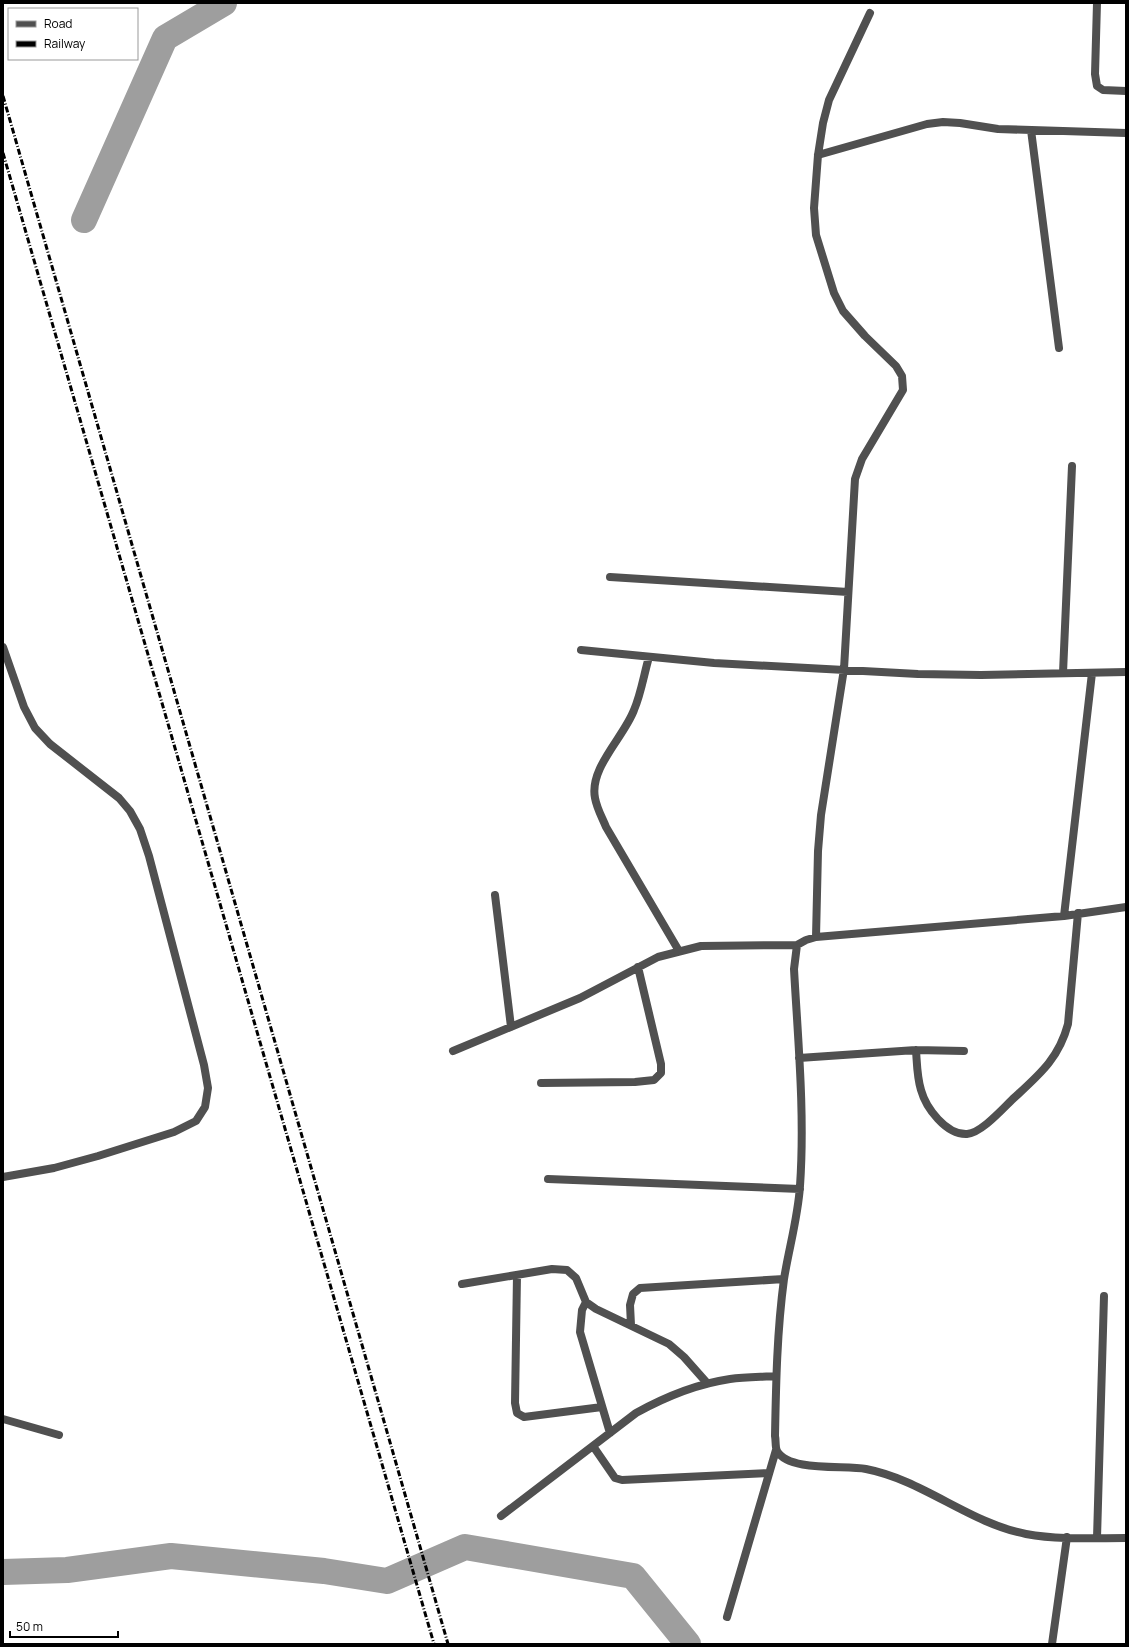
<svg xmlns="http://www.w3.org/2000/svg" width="1129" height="1647" viewBox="0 0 1129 1647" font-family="Manrope,sans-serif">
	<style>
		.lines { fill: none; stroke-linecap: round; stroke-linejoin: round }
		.river { stroke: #9e9e9e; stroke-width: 26 }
		.street { stroke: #505050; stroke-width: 8 }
		.rail { stroke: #000; stroke-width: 3; stroke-dasharray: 6 2 1 2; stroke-linecap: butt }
	</style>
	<rect width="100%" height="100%" fill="#fff"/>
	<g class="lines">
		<path class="river" d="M84 220 165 38 224 3
			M3 1572 67 1570 171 1556 324 1571 387 1581 465 1547 633 1576 688 1644"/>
		<path class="street" d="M1097 3 1095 74 1097 86 1103 90 1126 91
			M1031 130 1059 348
			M818 155 927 124 943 122 960 123 998 129 1126 133
			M610 577 848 592
			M3 647 24 707 35 728 50 744 119 798 130 811 140 829 149 856 204 1065 208 1088 205 1107 196 1121 174 1132 98 1156 54 1168 3 1177
			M581 650 714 663 918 674 981 675 1126 672
			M649 657C644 674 641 694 634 710 624 737 589 768 595 798 597 809 602 817 606 827L679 951
			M1063 673 1072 466
			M495 895 511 1027
			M1126 907 1064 916 816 937 806 940 797 945 794 969C798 1041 805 1114 800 1186 798 1217 789 1248 784 1279 777 1331 776 1383 775 1436 776 1440 775 1447 777 1451 789 1472 844 1465 866 1469 923 1480 969 1523 1026 1534 1059 1540 1093 1538 1126 1538
			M1064 916 1092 673
			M816 937 818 851 821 815 844 669 855 479 862 459 903 390 902 376 896 366 865 336 843 311 834 293 816 235 814 208 818 155 823 123 829 100 870 13
			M916 1050C917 1064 917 1077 921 1090 926 1108 946 1135 967 1134 982 1133 1004 1107 1015 1097 1040 1074 1059 1058 1068 1024L1078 913
			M453 1051 580 998 658 957 701 946 797 945
			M799 1058 916 1050 964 1051
			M541 1083 635 1082 654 1080 661 1073V1064L638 967
			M548 1179 800 1189
			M517 1275 515 1403 517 1413 524 1417 602 1407
			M462 1284 552 1269 567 1270 576 1278 586 1302 596 1309 669 1344 684 1357 707 1383
			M586 1302 582 1310 580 1332 610 1433
			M631 1325 630 1305 633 1294 640 1288 784 1279
			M3 1419 59 1435
			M593 1446 615 1478 622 1480 769 1473
			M501 1516 636 1413C665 1397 696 1384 730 1379 745 1377 761 1377 776 1376
			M1097 1538 1104 1296
			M727 1617 776 1450
			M1052 1644 1067 1537"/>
		<path class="rail" d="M3 96 448 1644
			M3 153 434 1644"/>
	</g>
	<rect width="1129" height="1647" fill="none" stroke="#000000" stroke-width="8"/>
	<rect x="8" y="8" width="130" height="52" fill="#ffffff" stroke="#999999"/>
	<rect x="16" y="21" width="20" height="6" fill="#505050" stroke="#999999"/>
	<text x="44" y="28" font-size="12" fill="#000000">Road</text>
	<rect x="16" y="41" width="20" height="6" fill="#000000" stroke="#999999"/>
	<text x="44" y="48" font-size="12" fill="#000000">Railway</text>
	<path d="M10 1631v6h108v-6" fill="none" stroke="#000000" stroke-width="2"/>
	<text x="16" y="1631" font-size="12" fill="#000000" stroke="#ffffff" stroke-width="3" paint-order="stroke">50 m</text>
</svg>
